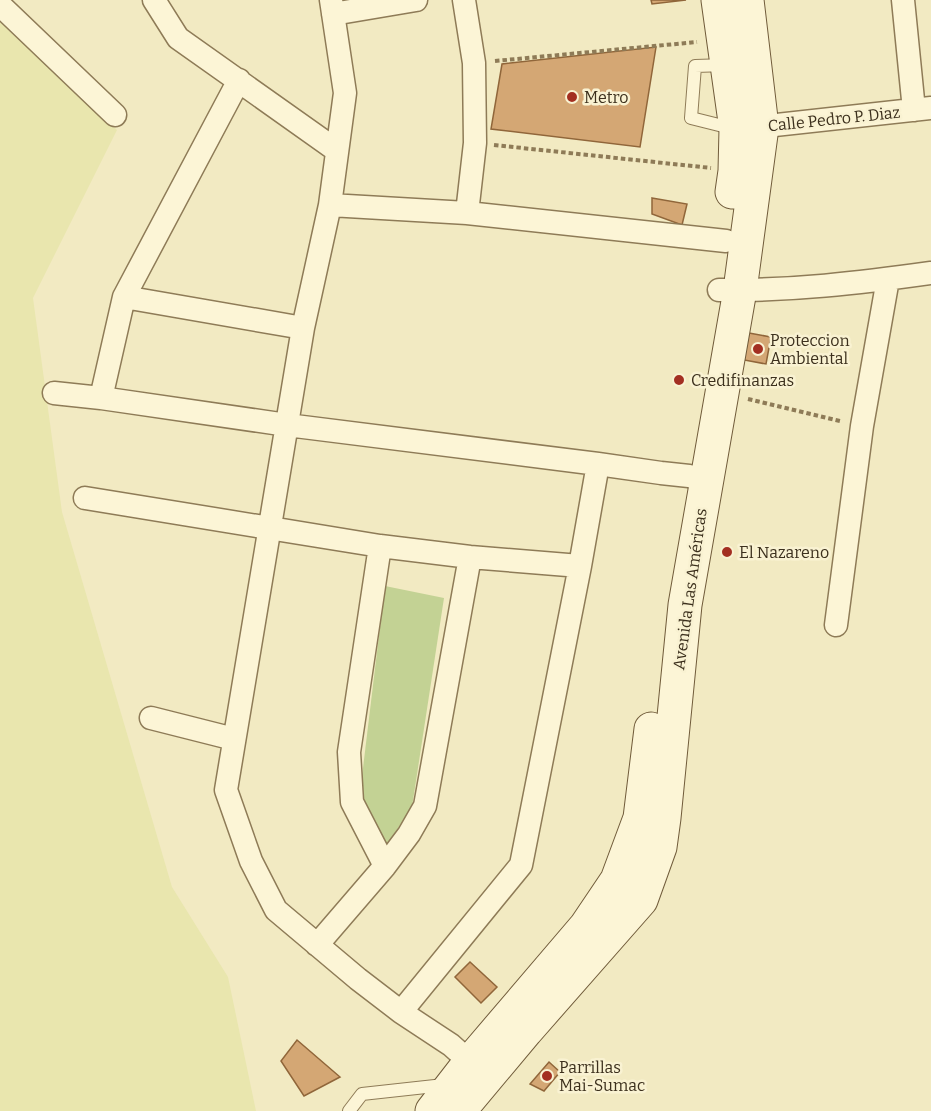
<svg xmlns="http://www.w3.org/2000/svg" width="931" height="1111" viewBox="0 0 931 1111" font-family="Bitter,serif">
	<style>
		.farmland { fill: #e9e6ae }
		.green { fill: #c3d294 }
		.building { fill: #d4a774; stroke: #90663a; stroke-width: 1.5 }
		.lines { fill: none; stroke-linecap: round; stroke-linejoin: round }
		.service-casing { stroke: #8e7b57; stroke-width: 14 }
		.minor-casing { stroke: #8e7b57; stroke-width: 25 }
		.secondary-casing { stroke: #705b3a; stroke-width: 35 }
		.path { stroke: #8e7b57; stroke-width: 4; stroke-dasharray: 4.5 3; stroke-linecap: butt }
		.service { stroke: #fcf5d6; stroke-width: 12 }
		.minor { stroke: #fcf5d6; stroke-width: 22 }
		.secondary { stroke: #fcf5d6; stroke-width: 33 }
		.poi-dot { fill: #a32f21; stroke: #f9f2d2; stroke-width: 2 }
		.labels { text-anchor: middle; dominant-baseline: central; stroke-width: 5; stroke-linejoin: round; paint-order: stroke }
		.poi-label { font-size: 16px; fill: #3c301d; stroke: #f9f2d2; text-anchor: start }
		.street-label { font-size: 16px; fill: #3c301d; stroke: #f9f2d2 }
	</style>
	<rect width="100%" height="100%" fill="#f2eac2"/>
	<path class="farmland" d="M0 21 117 130 33 298 62 512 172 887 228 977 256 1111H0Z"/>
	<path class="green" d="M385 586 444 598 412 807 382 852 359 801Z"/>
	<path class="building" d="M651 0H686L652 4Z
		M656 47 640 147 491 129 502 64Z
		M652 198 687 204 682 225 652 214Z
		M749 333 771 337 766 364 744 360Z
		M470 962 497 987 481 1003 455 977Z
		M297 1040 340 1077 304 1096 281 1061Z
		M549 1062 560 1072 544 1091 530 1084Z"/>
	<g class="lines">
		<g class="service-casing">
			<path id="service" d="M727 65 695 66 691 118 735 129
				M349 1111 362 1094 444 1085"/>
		</g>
		<g class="minor-casing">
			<path id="minor" d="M154 0 178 38 336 150
				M331 0 345 93 330 205 303 328 226 790 251 861 276 910 358 979 401 1012 451 1045 470 1062
				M464 0 474 63 475 143 467 213
				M903 0 914 110
				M0 5 115 115
				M333 14 416 0
				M748 128 931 108
				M330 205 467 213 726 241
				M719 290C790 291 860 283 931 273
				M124 297 303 328
				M54 393 101 398 287 425 598 464 661 473 689 476 706 480
				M101 398 124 297 239 80
				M85 498 380 546 470 557 580 566 598 464
				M380 546 349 752 352 802 385 866
				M836 625 862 426 888 279
				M151 718 234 739
				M317 945 385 866 409 834 425 806 470 557
				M401 1012 521 865 580 566"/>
		</g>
		<g class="secondary-casing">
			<path id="secondary" d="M718 0 736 129 735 171 732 192
				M432 1111 470 1062 586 926 617 880 640 818 651 729
				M459 1111 526 1031 641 900 660 847 664 818 685 605 740 290 762 127 747 0"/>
		</g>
		<path class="path" d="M495 61 697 42
			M494 145 711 168
			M748 399 840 421"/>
		<use href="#service" class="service"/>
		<use href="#minor" class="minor"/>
		<use href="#secondary" class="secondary"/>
	</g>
	<g class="poi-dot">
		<circle cx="572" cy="97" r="6"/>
		<circle cx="758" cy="349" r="6"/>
		<circle cx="679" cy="380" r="6"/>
		<circle cx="727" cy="552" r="6"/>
		<circle cx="547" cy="1076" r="6"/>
	</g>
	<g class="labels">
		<g class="poi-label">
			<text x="584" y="97">Metro</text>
			<text x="770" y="340">Proteccion<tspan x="770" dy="18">Ambiental</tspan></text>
			<text x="691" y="380">Credifinanzas</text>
			<text x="739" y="552">El Nazareno</text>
			<text x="559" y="1067">Parrillas<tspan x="559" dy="18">Mai-Sumac</tspan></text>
		</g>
		<g class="street-label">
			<text transform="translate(834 119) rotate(-6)">Calle Pedro P. Diaz</text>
			<text transform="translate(690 589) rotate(-82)">Avenida Las Américas</text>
		</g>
	</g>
</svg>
